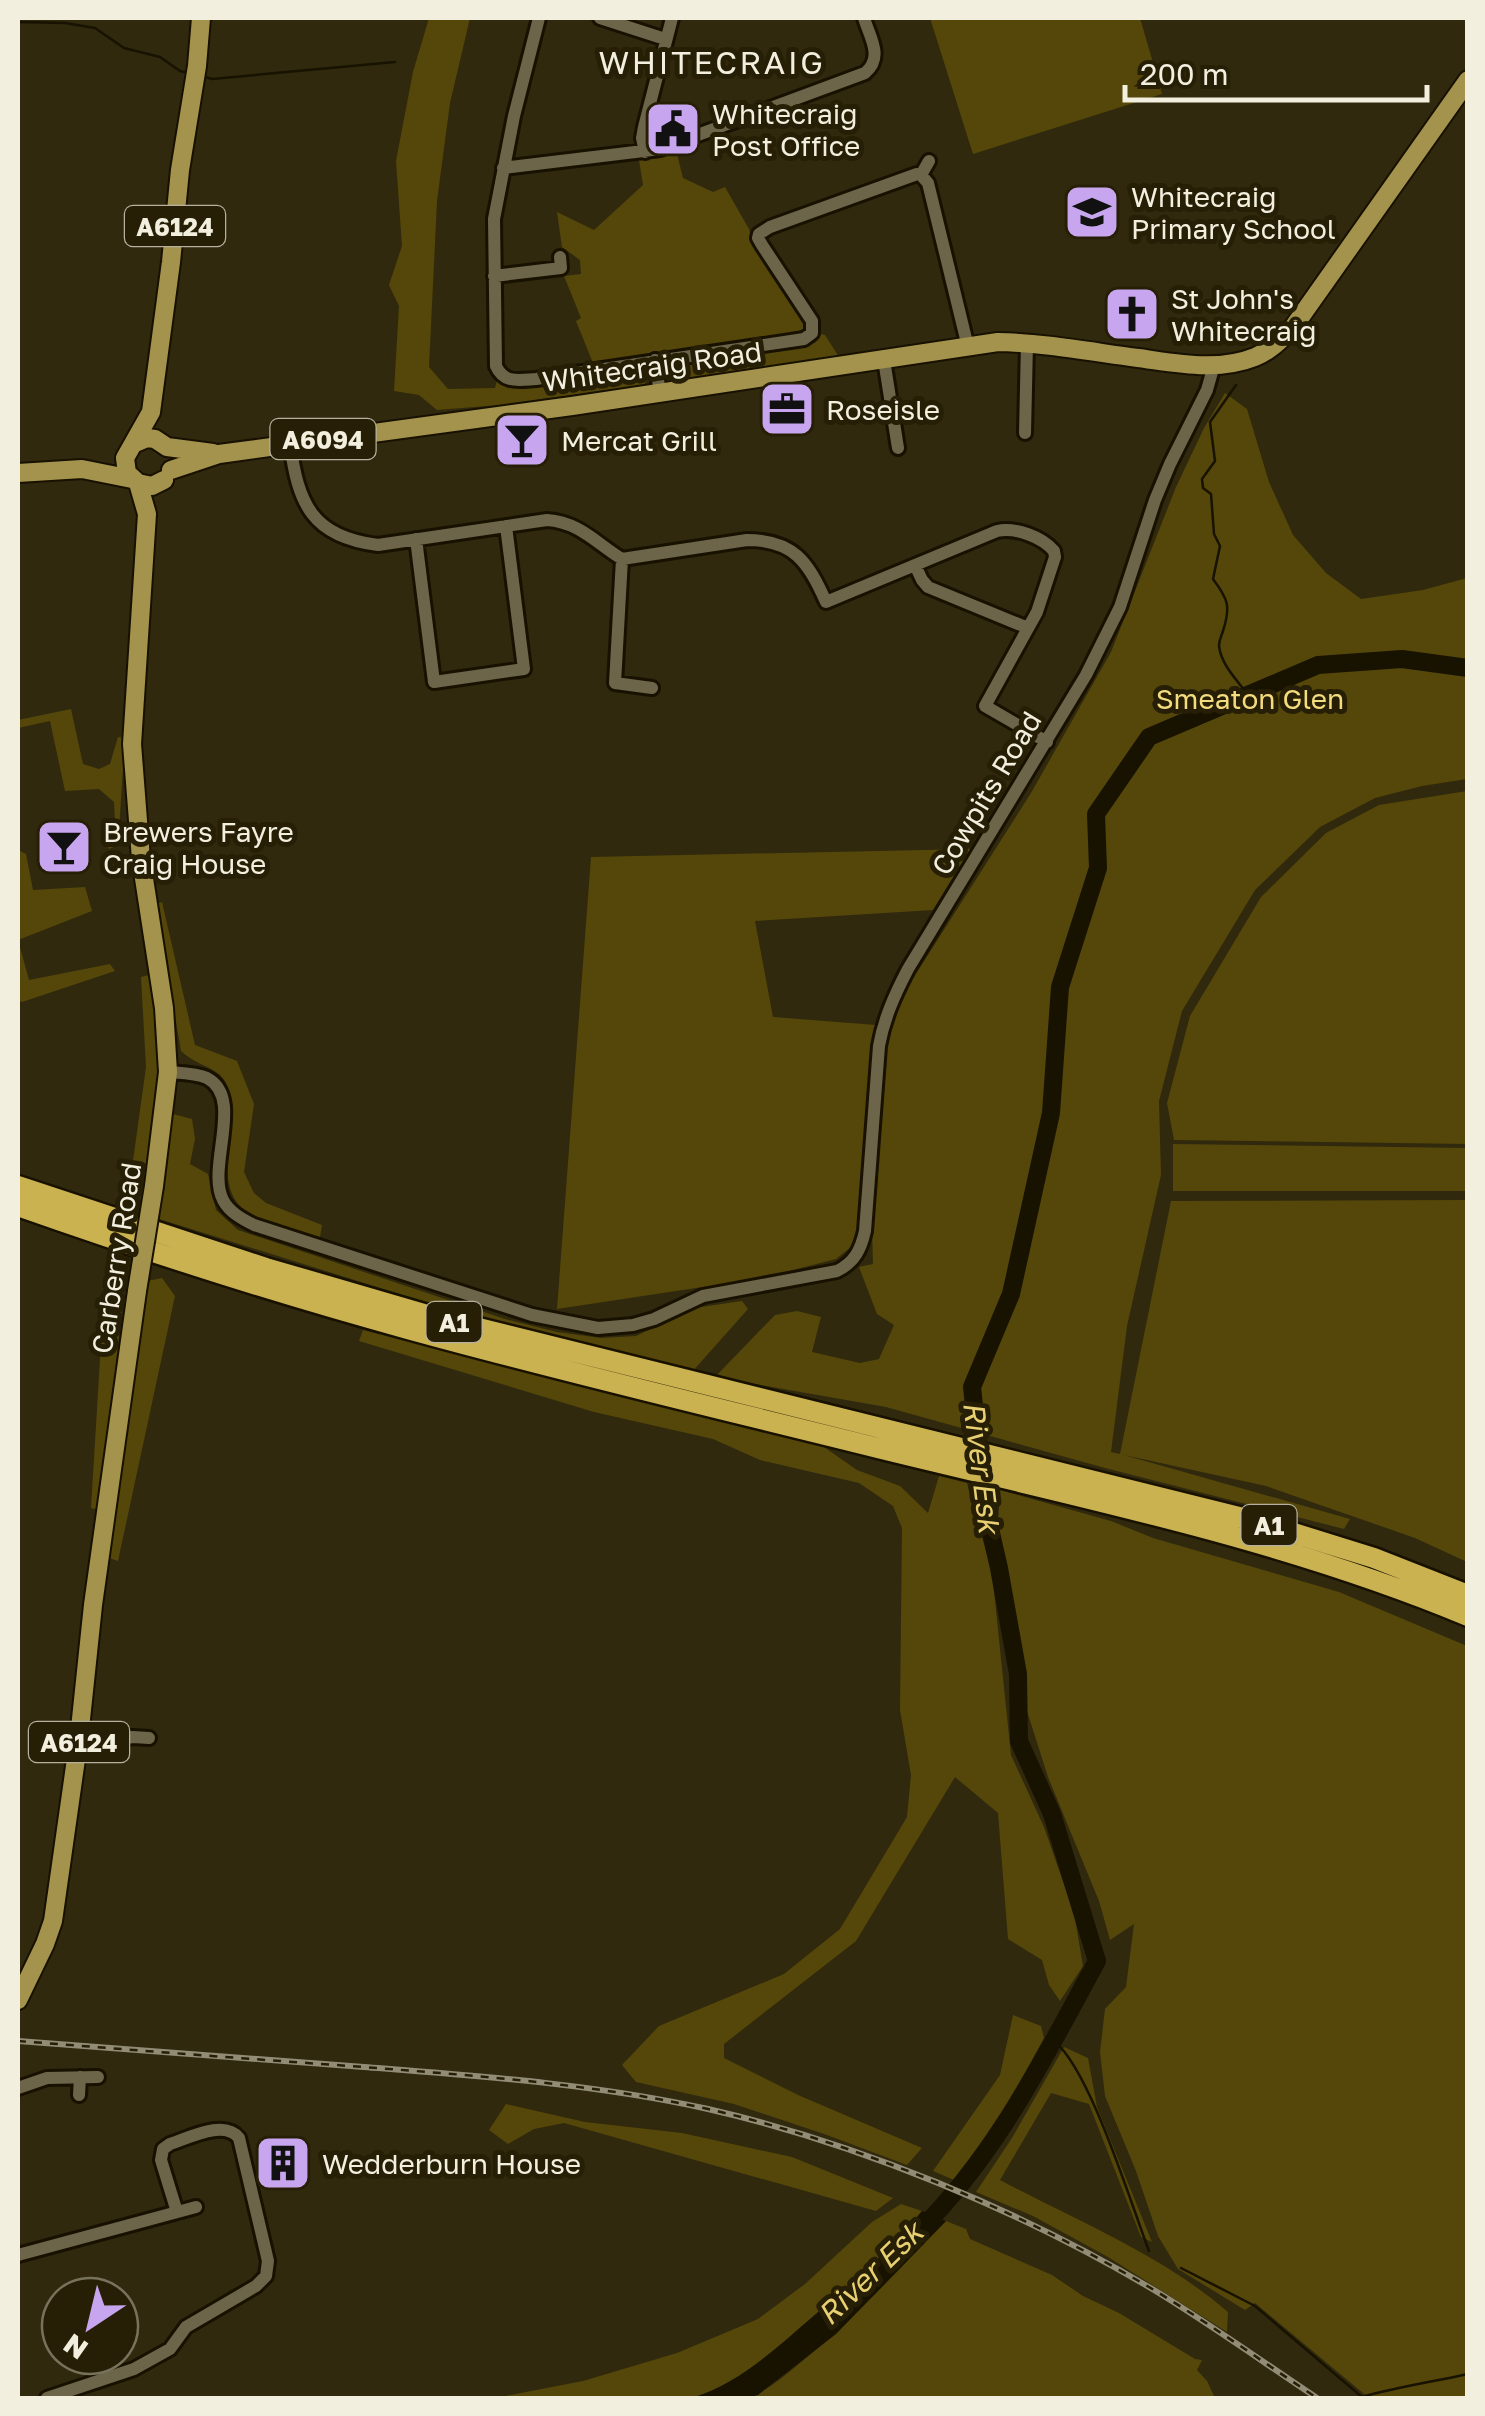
<svg xmlns="http://www.w3.org/2000/svg" width="1485" height="2416" viewBox="0 0 1485 2416" font-family="'Golos Text',sans-serif">
	<style>
		.green { fill: #554709 }
		.water { fill: #181301 }
		.lines { fill: none; stroke-linecap: round; stroke-linejoin: round }
		.stream { stroke: #181301; stroke-width: 2.5 }
		.river { stroke: #181301; stroke-width: 18 }
		.minor-casing { stroke: #181100; stroke-width: 18 }
		.major-casing { stroke: #181100; stroke-width: 22 }
		.highway-casing { stroke: #181100; stroke-width: 25 }
		.minor { stroke: #6c6549; stroke-width: 12 }
		.major { stroke: #a4934d; stroke-width: 18 }
		.highway { stroke: #cab250; stroke-width: 20 }
		.rail-casing { stroke: #928c77; stroke-width: 6 }
		.rail { stroke: #261f05; stroke-width: 2.5; stroke-dasharray: 8; stroke-linecap: butt }
		.major-bridge-casing { stroke: #181100; stroke-width: 22; stroke-linecap: butt }
		.major-bridge { stroke: #a4934d; stroke-width: 18 }
		.labels { text-anchor: middle; dominant-baseline: central; stroke-width: 10; stroke-linejoin: round; paint-order: stroke }
		.shield { fill: #261f05; stroke: #b6b19e; stroke-width: 2.5 }
		.shield-label { font-size: 25px; font-weight: bold; fill: #f3efdf }
		.poi-label { font-size: 28px; fill: #f3efdf; stroke: #261f05; text-anchor: start }
		.street-label { font-size: 28px; fill: #f3efdf; stroke: #261f05 }
		.park-label { font-size: 28px; fill: #f4dc7e; stroke: #261f05 }
		.water-label { font-size: 30px; font-style: italic; fill: #e8d072; stroke: #261f05 }
		.quarter-label { font-size: 32px; letter-spacing: 2.5px; fill: #f3efdf; stroke: #261f05 }
	</style>
	<rect width="100%" height="100%" fill="#30290e"/>
	<path class="green" d="M429 18H470L450 103 437 201 429 367 448 389 495 388 497 380 510 387 641 369 648 378 644 385 499 405 437 410 419 395 394 391 399 306 389 285 402 246 396 161 413 72Z
		M930 18H1140L1162 94 973 154Z
		M676 150 683 178 713 192 725 187 749 229 754 247 804 321 803 329 796 335 593 363 576 321 581 318 564 276 581 274 580 260 562 247 557 212 594 230 643 185 639 160Z
		M821 334 825 335 839 357 675 381 668 375 672 363 809 345 816 342Z
		M1225 393 1247 409 1269 482 1293 535 1326 573 1361 599 1423 590 1467 578V779L1422 786 1375 798 1320 827 1255 890 1182 1011 1159 1101 1161 1175 1127 1326 1111 1452 1120 1454 1171 1201 1467 1200V1562L1415 1538 1266 1486 1124 1455 1350 1519 1344 1529 1105 1468 886 1407 715 1377 775 1315 797 1311 821 1317 812 1352 860 1363 879 1359 894 1325 877 1314 859 1267 873 1264 872 1227 888 1034 905 991 1031 793 1111 652 1176 487 1204 428Z
		M71 709 83 764 99 769 110 764 118 737 125 738 118 845 109 849 104 837 115 823 114 802 99 789 65 791 50 721 18 728V720Z
		M1467 791V1144L1174 1140 1167 1103 1190 1016 1261 897 1326 833 1379 805Z
		M971 849 933 910 755 921 773 1017 876 1025 861 1228 851 1247 836 1259 762 1278 557 1309 591 857Z
		M18 850 26 854 33 890 85 887 92 911 18 940Z
		M162 902 195 1045 237 1061 254 1104 244 1172 254 1193 266 1203 322 1225 320 1237C298 1230 258 1224 241 1207 208 1175 249 1103 220 1075 210 1066 193 1063 181 1051L156 904Z
		M18 940 29 980 110 964 115 971 22 1002 18 1000Z
		M149 975C169 1050 153 1132 137 1207L127 1204 146 1067 141 977Z
		M173 1114 192 1119 195 1139 190 1164 208 1174 216 1210 238 1230 505 1319 557 1332 601 1338 636 1336 694 1308 742 1301 748 1309 692 1372 438 1306 156 1218Z
		M1173 1144 1467 1148V1191H1173Z
		M115 1256 127 1266 99 1510 91 1508 106 1260Z
		M162 1278 175 1296 118 1561 109 1558 147 1281Z
		M363 1330 824 1447 857 1470 900 1486 928 1513 939 1476 967 1483 992 1572 1011 1755 1044 1827 1074 1913 1083 1966 1060 2001 1049 1985 1042 1960 1008 1939 998 1813 955 1777 856 1941 724 2044V2058L798 2095 922 2148 907 2165 827 2135 734 2104 636 2082 622 2065 659 2026 784 1974 840 1929 907 1817 911 1775 900 1710 902 1528 893 1506 859 1483 760 1460 713 1439 594 1412 359 1341Z
		M1000 1490 1111 1521 1153 1538 1339 1592 1467 1646V2398H1369L1255 2303 1245 2310 1178 2269 1158 2236 1136 2171 1105 2096 1100 2052 1105 2009 1126 1987 1134 1924 1110 1940 1099 1901 1048 1777 1026 1708 998 1524Z
		M1013 2015 1041 2026 1044 2038 1004 2112 954 2180 933 2171 1000 2075Z
		M1064 2047 1088 2058 1097 2107 1152 2242 1141 2237 1089 2104 1051 2093 1000 2180C1077 2221 1162 2255 1228 2312L1227 2332 1108 2257 1033 2216 976 2192 1012 2138Z
		M506 2104 585 2122 682 2133 792 2157 893 2198 876 2211 564 2123 534 2129 508 2144 489 2130Z
		M901 2204 922 2211C890 2253 848 2286 809 2320 773 2351 738 2384 692 2398H495L583 2381 677 2353 758 2319 805 2284 872 2222Z
		M946 2221 966 2229 970 2239 1052 2275 1083 2296 1119 2313 1195 2359 1202 2360 1197 2370 1207 2381 1215 2398H748C767 2391 784 2376 800 2363 853 2320 898 2270 946 2221Z"/>
	<path class="water" d="M922 2211 946 2221 836 2334 758 2395 748 2398H692C738 2384 773 2351 809 2320 848 2286 889 2253 922 2211Z"/>
	<g class="lines">
		<path class="stream" d="M18 22 65 23 95 28 124 48 160 57 180 71 189 73
			M201 76 212 79 395 62
			M1236 385 1210 422 1215 461 1202 479 1203 488 1211 494 1214 534 1220 546 1213 579C1228 599 1231 606 1223 631 1221 637 1219 640 1219 646 1221 665 1238 681 1248 695
			M1054 2041C1090 2069 1131 2204 1149 2251
			M1181 2268 1255 2306 1362 2397C1397 2387 1432 2382 1468 2374"/>
		<path class="river" d="M919 2231C997 2154 1045 2056 1097 1961L1052 1814 1019 1741 1018 1674 999 1568 985 1507 972 1387 1011 1294 1051 1113 1060 987 1098 868 1096 814 1149 737 1318 665 1402 659 1468 668"/>
		<g class="minor-casing">
			<path id="minor" d="M539 18 514 116 494 219 496 366C504 384 519 380 536 379L804 339 812 333V321L762 245 758 238 759 234 770 227 917 174 921 175 928 183 968 347
				M600 18 665 39
				M645 152 642 138 644 127 672 18
				M503 168 660 149 865 73C884 57 870 38 864 18
				M921 175 929 161
				M494 276 561 268 560 257
				M655 360 660 393
				M884 360 898 448
				M1025 433 1027 343
				M290 443C298 504 312 537 378 545L547 520C579 522 596 543 622 559L747 540C794 540 808 562 826 602L997 531C1016 527 1042 537 1054 551L1055 557 1037 612 985 706 1047 742
				M416 539 434 682 524 669 506 526
				M622 559 615 683 652 688
				M915 565 922 580 928 587 1028 628
				M168 1072C180 1073 196 1073 207 1078 245 1098 206 1167 223 1200 229 1212 242 1219 254 1225L532 1315 598 1328 633 1325 654 1319 703 1296 837 1271C855 1262 861 1249 865 1231L879 1046C884 1018 895 994 908 969L1086 675 1120 607 1155 500 1170 464 1207 390 1214 365
				M79 1738 106 1741 133 1737 149 1738
				M18 2088 47 2078 98 2077
				M79 2095 80 2077
				M18 2255 196 2207
				M47 2398 134 2369 170 2349 186 2327 256 2286 266 2276 268 2261 239 2138C224 2119 189 2138 170 2144L163 2149 161 2160 177 2212"/>
		</g>
		<g class="major-casing">
			<path id="major" d="M133 444 147 438 155 439 167 447 213 453
				M171 470 219 454 572 406 998 342C1045 343 1092 352 1138 358 1176 363 1218 372 1255 357 1270 351 1280 340 1292 329L1468 80
				M18 473 82 469 132 479
				M164 480 152 486 138 483 127 473 125 458 151 412 171 262 180 170 197 66 201 18
				M138 483 147 514 132 744 141 859 164 1008 168 1072 154 1186
				M18 2000 45 1944 53 1921 79 1738 93 1605 137 1291"/>
		</g>
		<g class="highway-casing">
			<path id="highway" d="M18 1186 266 1268 438 1318 1255 1521 1374 1558 1468 1595
				M18 1206C146 1251 276 1293 408 1329 564 1372 721 1409 878 1448 1077 1497 1278 1537 1468 1616"/>
		</g>
		<use href="#minor" class="minor"/>
		<use href="#major" class="major"/>
		<use href="#highway" class="highway"/>
		<g class="rail-casing">
			<path id="rail" d="M18 2041C133 2050 248 2059 364 2067 479 2076 595 2084 708 2109 857 2143 1022 2211 1154 2290 1210 2324 1263 2362 1317 2398"/>
		</g>
		<use href="#rail" class="rail"/>
		<g class="major-bridge-casing">
			<path id="major-bridge" d="M137 1291 154 1186"/>
		</g>
		<use href="#major-bridge" class="major-bridge"/>
	</g>
	<defs>
		<g id="civic-square" transform="scale(2.875)"><rect x="-9" y="-9" width="18" height="18" rx="4" fill="#c8a6ef" stroke="#261f05"/><path d="M-.6-6.5H3V-4.5H.6V-3L4-1V1h2V6H-6V1h2V-1L-.6-3ZM-1.2 2.5V6h2.4V2.5Z" fill="#111"/></g>
		<g id="school-square" transform="scale(2.875)"><rect x="-9" y="-9" width="18" height="18" rx="4" fill="#c8a6ef" stroke="#261f05"/><path d="M0-5L7-2L0 1L-7-2ZM-4 1L0 2.5L4 1V4Q0 6-4 4Z" fill="#111"/></g>
		<g id="church-square" transform="scale(2.875)"><rect x="-9" y="-9" width="18" height="18" rx="4" fill="#c8a6ef" stroke="#261f05"/><path d="M-1.2-6h2.4v3.5h3.3v2.4h-3.3V6h-2.4V-.1h-3.3v-2.4h3.3Z" fill="#111"/></g>
		<g id="office-square" transform="scale(2.875)"><rect x="-9" y="-9" width="18" height="18" rx="4" fill="#c8a6ef" stroke="#261f05"/><path d="M-6-3h4V-5.5h4V-3h4V5H-6ZM-1-4.5V-3h2v-1.5ZM-6 0V1H6V0Z" fill="#111"/></g>
		<g id="bar-square" transform="scale(2.875)"><rect x="-9" y="-9" width="18" height="18" rx="4" fill="#c8a6ef" stroke="#261f05"/><path d="M-6-5H6L.8 .8V4.5H3.5V6h-7V4.5H-.8V.8Z" fill="#111"/></g>
		<g id="building-square" transform="scale(2.875)"><rect x="-9" y="-9" width="18" height="18" rx="4" fill="#c8a6ef" stroke="#261f05"/><path d="M-4-6H4V6H1V3H-1V6H-4ZM-2.5-4.3h1.7v1.8h-1.7ZM.8-4.3h1.7v1.8H.8ZM-2.5-1h1.7V.8h-1.7ZM.8-1h1.7V.8H.8Z" fill="#111"/></g>
	</defs>
	<g fill-rule="evenodd">
		<use href="#civic-square" x="673" y="129"/>
		<use href="#school-square" x="1092" y="212"/>
		<use href="#church-square" x="1132" y="314"/>
		<use href="#office-square" x="787" y="409"/>
		<use href="#bar-square" x="522" y="440"/>
		<use href="#bar-square" x="64" y="847"/>
		<use href="#building-square" x="283" y="2163"/>
	</g>
	<g class="labels">
		<g class="shield">
			<rect x="125" y="206" width="100" height="40" rx="8"/>
			<rect x="270.5" y="419" width="105" height="40" rx="8"/>
			<rect x="426.5" y="1302" width="55" height="40" rx="8"/>
			<rect x="1241.5" y="1505" width="55" height="40" rx="8"/>
			<rect x="29" y="1722" width="100" height="40" rx="8"/>
		</g>
		<g class="shield-label">
			<text x="175" y="226">A6124</text>
			<text x="323" y="439">A6094</text>
			<text x="454" y="1322">A1</text>
			<text x="1269" y="1525">A1</text>
			<text x="79" y="1742">A6124</text>
		</g>
		<g class="poi-label">
			<text x="712" y="113">Whitecraig<tspan x="712" dy="32">Post Office</tspan></text>
			<text x="1131" y="196">Whitecraig<tspan x="1131" dy="32">Primary School</tspan></text>
			<text x="1171" y="298">St John's<tspan x="1171" dy="32">Whitecraig</tspan></text>
			<text x="826" y="409">Roseisle</text>
			<text x="561" y="440">Mercat Grill</text>
			<text x="103" y="831">Brewers Fayre<tspan x="103" dy="32">Craig House</tspan></text>
			<text x="322" y="2163">Wedderburn House</text>
		</g>
		<g class="street-label">
			<text transform="translate(652 366) rotate(-8)">Whitecraig Road</text>
			<text transform="translate(986 793) rotate(-59)">Cowpits Road</text>
			<text transform="translate(116 1258) rotate(-81)">Carberry Road</text>
		</g>
		<g class="park-label">
			<text x="1250" y="698">Smeaton Glen</text>
		</g>
		<g class="water-label">
			<text transform="translate(982 1467) rotate(83)">River Esk</text>
			<text transform="translate(870 2273) rotate(-44)">River Esk</text>
		</g>
		<g class="quarter-label">
			<text x="712" y="62">WHITECRAIG</text>
		</g>
	</g>
	<rect width="1485" height="2416" fill="none" stroke="#f3efdf" stroke-width="40"/>
	<g transform="translate(90 2326) rotate(215)"><circle r="48" fill="#261f05" stroke="#78725c" stroke-width="2.5"/>
	<path d="M0-8L18 38L0 25L-18 38Z" fill="#c8a6ef"/>
	<text y="-15" font-size="28" font-weight="bold" text-anchor="middle" fill="#f3efdf">N</text>
	</g>
	<path d="M1125 85v15h302v-15" fill="none" stroke="#f3efdf" stroke-width="5"/>
	<text x="1140" y="85" font-size="30" fill="#f3efdf" stroke="#261f05" stroke-width="8" paint-order="stroke">200 m</text>
</svg>
